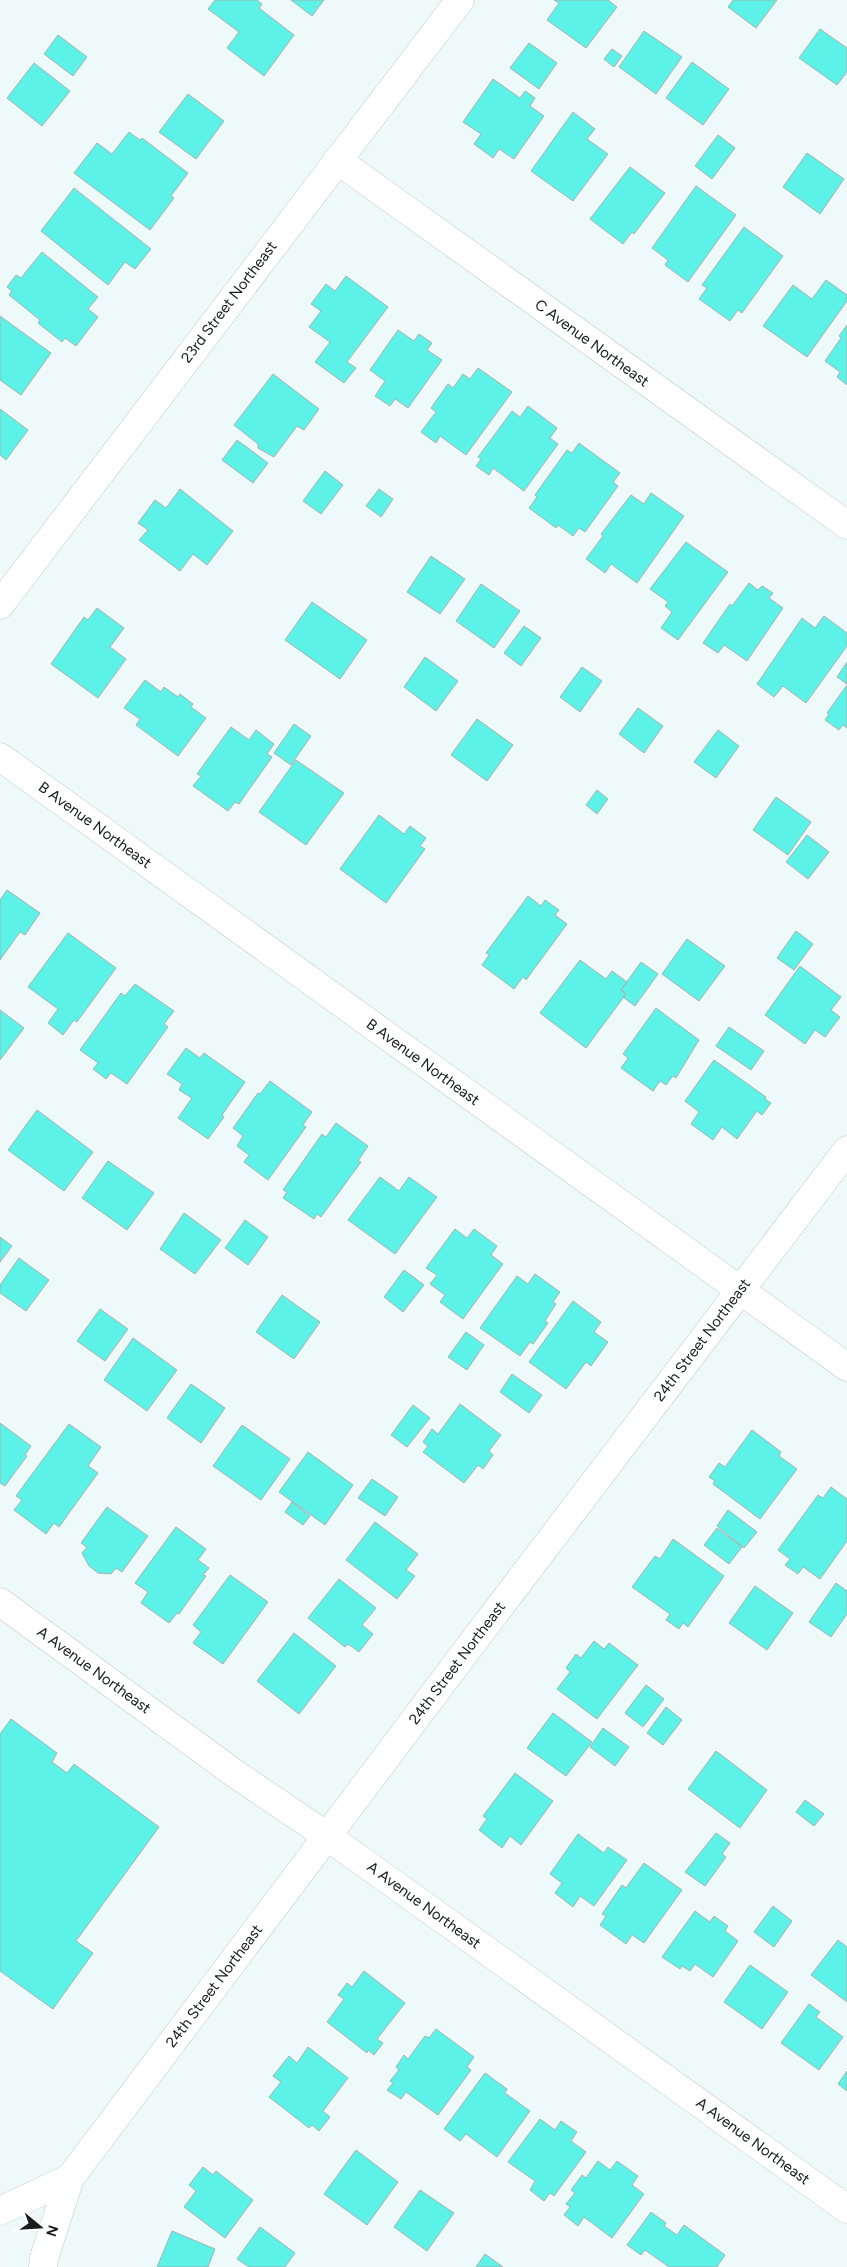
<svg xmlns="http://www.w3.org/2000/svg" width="847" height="2267" viewBox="0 0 847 2267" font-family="Figtree,sans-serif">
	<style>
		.building { fill: #5cf2e7; stroke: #a7b2b1 }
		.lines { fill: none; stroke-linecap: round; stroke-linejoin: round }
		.minor-casing { stroke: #bfcbca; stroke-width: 29 }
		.minor { stroke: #fff; stroke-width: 28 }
		.labels { text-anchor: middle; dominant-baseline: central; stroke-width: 4; stroke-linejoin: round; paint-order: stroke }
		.street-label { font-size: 15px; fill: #181c1c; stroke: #fff }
	</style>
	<rect width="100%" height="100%" fill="#eefaf9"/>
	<path class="building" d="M215 0H257L262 4 259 8 294 35 264 76 227 48 239 32 208 9Z
		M291 0H324L312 16Z
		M554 0H608L617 7 586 48 547 20 559 3Z
		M733 0H777L756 28 728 7Z
		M820 29 847 48V72L837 85 799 58Z
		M644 31 682 57 656 94 619 67Z
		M58 35 87 57 73 76 44 54Z
		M529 43 557 63 539 89 510 68Z
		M612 49 622 56 614 67 604 59Z
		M692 62 729 89 703 125 666 98Z
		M34 63 70 91 42 126 7 98Z
		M493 79 520 98 525 91 535 98 530 106 544 116 514 159 499 149 493 158 474 144 481 134 463 122Z
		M188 94 224 121 196 159 159 132Z
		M573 112 595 129 587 139 608 154 573 201 531 171Z
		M129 132 140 140 142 138 188 173 171 196 174 198 150 230 74 173 97 143 112 154Z
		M718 135 735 148 712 179 695 166Z
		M807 153 844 179 820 214 783 187Z
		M630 167 665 193 634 234 632 232 623 244 590 219Z
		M696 186 736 215 688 282 665 265 668 260 652 248Z
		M74 188 151 249 135 269 125 262 108 285 41 231Z
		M744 227 783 256 742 313 738 310 730 321 699 299 707 288 702 285Z
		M42 252 98 297 88 309 98 317 76 346 65 338 62 342 38 323 40 320 9 295 12 291 7 287 16 275 21 278Z
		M346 276 388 307 347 362 356 368 344 383 315 362 330 342 309 327 321 311 311 304 326 284 335 291Z
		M826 280 847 295V301L807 357 763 326 793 285 812 299Z
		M0 316 51 353 21 395 0 380Z
		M847 325V385L837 377 840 372 825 361 841 338 839 336Z
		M398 330 414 341 419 334 432 343 427 350 442 360 408 408 395 399 390 406 375 396 385 381 370 370Z
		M478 368 512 392 466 455 440 436 436 443 421 432 436 412 431 408 448 384 453 388 463 374 470 379Z
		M273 374 319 409 304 430 297 426 274 457 258 448V444L234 425Z
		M528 406 557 428 550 438 558 444 524 491 493 468 489 475 476 466 481 459 478 457 512 411 520 417Z
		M0 409 28 430 6 460 0 455Z
		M237 440 268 463 253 483 222 460Z
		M579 443 620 473 613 482 618 486 585 532 579 528 573 536 558 525 556 528 529 508 537 497 535 495 567 450 572 453Z
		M325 471 343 485 321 514 303 501Z
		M180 489 233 531 207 565 193 554 180 571 139 540 148 530 138 523 155 500 166 508Z
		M379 489 393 499 381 517 366 506Z
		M651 493 684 516 637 583 611 564 605 573 586 559 603 536 601 534 631 495 644 504Z
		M686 542 728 572 678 640 661 628 672 612 665 606 668 602 650 589Z
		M431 556 465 579 440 614 407 592Z
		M749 583 758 590 762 586 773 593 769 598 783 608 747 661 724 645 718 653 703 643 730 604 732 606Z
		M481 584 520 611 494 648 456 621Z
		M312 602 367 640 340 679 285 640Z
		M97 608 124 628 110 647 126 659 98 698 51 664 84 617 88 620Z
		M824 616 847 633V646L806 703 783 686 774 697 757 684 802 618 815 628Z
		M524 626 541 638 521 666 504 653Z
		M425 657 458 681 436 711 404 687Z
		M847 662V684L837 677Z
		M582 667 602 681 580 712 560 697Z
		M145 680 161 692 164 687 178 697 180 694 193 704 191 707 206 718 178 756 136 725 140 719 124 708Z
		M847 685V728L843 725 839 730 825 720 829 714 827 713Z
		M638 708 663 726 644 753 619 734Z
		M477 719 513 745 487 781 451 755Z
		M294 724 311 736 291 765 274 753Z
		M231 727 249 740 256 730 274 744 267 754 272 757 239 804 235 802 228 811 193 786 201 776 197 774Z
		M718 730 739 746 716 778 694 762Z
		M296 760 344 793 306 845 259 812Z
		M597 790 608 799 597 814 586 805Z
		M776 797 811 822 788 855 753 830Z
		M379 815 404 834 410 826 426 838 420 846 425 849 386 903 340 869Z
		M807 835 829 852 808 879 786 862Z
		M7 890 40 913 25 935 20 932 0 960V900Z
		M528 896 541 906 545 900 559 910 555 915 567 924 526 980 523 977 514 989 482 965 489 955 486 953Z
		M796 931 813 944 794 970 777 958Z
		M68 933 116 968 77 1022 74 1020 63 1035 48 1023 58 1009 28 987Z
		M687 939 725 966 699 1001 662 974Z
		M580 960 606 979 612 971 627 982 621 990 626 994 586 1048 540 1013Z
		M641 962 658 974 635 1006 623 997 626 994 621 990Z
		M800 966 841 997 831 1010 840 1017 825 1037 815 1030 805 1044 765 1015Z
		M135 984 174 1011 164 1024 168 1027 127 1084 111 1073 106 1079 93 1069 98 1063 80 1050 121 993 125 996Z
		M656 1008 699 1040 676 1078 673 1076 666 1085 660 1081 653 1091 621 1068 628 1058 623 1054Z
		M0 1010 24 1028 0 1060Z
		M729 1027 764 1051 751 1070 716 1046Z
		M186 1048 200 1058 204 1053 245 1082 222 1115 224 1117 208 1139 178 1118 192 1098 179 1090 182 1084 167 1074Z
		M714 1060 766 1097 765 1099 771 1103 762 1115 757 1111 737 1139 722 1127 713 1140 691 1124 699 1112 685 1101Z
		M270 1081 312 1112 303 1125 306 1127 268 1180 244 1162 249 1155 237 1146 243 1136 233 1128 258 1093 260 1094Z
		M37 1110 93 1152 64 1191 8 1150Z
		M336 1123 368 1146 358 1161 361 1162 321 1217 317 1214 314 1219 283 1198 287 1192 283 1190 322 1134 326 1137Z
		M108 1161 154 1193 127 1230 82 1198Z
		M380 1177 399 1191 409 1177 437 1197 395 1254 348 1220Z
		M184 1213 221 1240 195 1274 160 1249Z
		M245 1220 268 1237 248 1265 225 1248Z
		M455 1229 467 1238 474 1229 497 1246 491 1255 503 1264 463 1319 440 1302 445 1295 430 1284 437 1275 426 1268Z
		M0 1237 12 1246 0 1262Z
		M19 1258 49 1280 26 1311 0 1293V1285Z
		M404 1270 424 1285 403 1312 384 1297Z
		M535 1274 560 1292 553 1302 556 1304 545 1321 548 1323 533 1344 530 1342 520 1356 480 1328 517 1276 528 1284Z
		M282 1295 320 1322 294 1359 256 1332Z
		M573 1301 601 1322 594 1332 608 1342 591 1366 586 1362 566 1389 529 1362Z
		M100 1309 128 1329 105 1361 77 1341Z
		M466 1332 484 1345 467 1370 448 1357Z
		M133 1338 177 1370 147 1411 104 1380Z
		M512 1374 542 1395 529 1413 500 1392Z
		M191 1384 225 1408 201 1443 167 1418Z
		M460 1404 501 1435 489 1451 493 1455 483 1469 478 1465 464 1483 423 1452 428 1446 423 1442 432 1429 438 1434Z
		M413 1405 430 1418 407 1447 391 1435Z
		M0 1423 31 1446 25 1455 27 1456 5 1486 0 1483Z
		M69 1424 101 1447 88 1466 98 1473 59 1527 54 1523 46 1534 14 1510 22 1500 16 1496Z
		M242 1425 290 1459 261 1500 213 1466Z
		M752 1430 781 1452 779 1456 797 1469 760 1519 713 1484 715 1481 709 1477 719 1463 725 1467Z
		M308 1452 353 1485 325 1525 279 1492Z
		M372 1479 398 1497 385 1516 358 1498Z
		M831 1487 847 1499V1541L820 1579 803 1567 798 1574 785 1565 790 1559 778 1550 818 1495 823 1498Z
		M292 1502 310 1516 303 1525 285 1512Z
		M107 1507 148 1536 122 1572 116 1568 111 1574 98 1573 89 1566 82 1553 87 1547 81 1543Z
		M728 1510 757 1532 744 1548 717 1526Z
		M375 1522 418 1554 406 1570 415 1576 397 1599 346 1560Z
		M176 1527 206 1549 198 1560 209 1568 203 1575 206 1576 179 1614 177 1613 169 1623 141 1603 148 1592 135 1583Z
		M717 1528 742 1547 729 1564 704 1545Z
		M673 1539 724 1576 688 1627 683 1623 679 1629 666 1620 670 1614 632 1587 655 1556 660 1559Z
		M230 1575 268 1602 223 1664 193 1643 201 1632 193 1625Z
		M339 1579 376 1608 362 1625 373 1634 359 1652 348 1644 345 1647 308 1618Z
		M836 1583 847 1591V1614L831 1637 809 1622Z
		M755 1586 793 1613 767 1650 729 1623Z
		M294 1633 336 1666 299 1714 257 1681Z
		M594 1641 604 1649 609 1643 638 1665 597 1719 557 1689 570 1672 566 1668 576 1654 581 1658Z
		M646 1685 664 1699 643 1727 625 1713Z
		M666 1707 682 1720 663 1745 647 1733Z
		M553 1713 592 1742 566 1776 527 1748Z
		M11 1719 57 1753 52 1762 67 1773 74 1764 159 1827 76 1941 93 1953 53 2009 0 1971V1734Z
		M603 1728 629 1747 615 1766 590 1747Z
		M716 1751 767 1790 740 1828 688 1789Z
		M515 1773 553 1801 521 1845 510 1836 502 1848 479 1830 487 1819 483 1816Z
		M805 1800 824 1814 814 1826 796 1812Z
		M716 1833 730 1843 722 1854 726 1857 705 1886 685 1872Z
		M578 1834 604 1853 608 1847 627 1860 594 1906 580 1896 573 1907 555 1893 562 1883 550 1874Z
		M644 1863 682 1890 644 1943 632 1935 626 1944 600 1925 606 1916 602 1914 622 1885 626 1888Z
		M773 1906 792 1921 774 1947 754 1932Z
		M695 1911 710 1922 714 1916 728 1926 725 1931 738 1941 713 1977 695 1964 690 1971 682 1966 680 1969 662 1957Z
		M838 1940 847 1947V2002L811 1975Z
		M750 1965 788 1992 762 2029 724 2002Z
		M364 1971 405 2003 377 2039 383 2043 374 2055 368 2050 367 2053 327 2022 344 1999 338 1995 347 1983 352 1987Z
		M809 2004 820 2012 816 2017 843 2037 819 2070 781 2043Z
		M436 2029 474 2057 467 2067 471 2070 438 2115 406 2092 401 2099 387 2090 393 2083 390 2081 399 2070 396 2067 404 2055 408 2059 425 2036 429 2038Z
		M308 2047 348 2078 323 2111 330 2117 319 2131 312 2125 309 2128 269 2097 281 2082 273 2076 289 2056 297 2063Z
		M847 2071V2091L838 2084Z
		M485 2073 507 2089 505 2093 530 2111 497 2157 466 2134 460 2141 444 2129Z
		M540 2119 555 2130 561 2121 577 2132 571 2141 586 2152 554 2196 550 2193 544 2201 530 2190 535 2181 508 2162Z
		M356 2150 398 2182 367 2225 324 2194Z
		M598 2161 610 2170 617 2161 638 2176 632 2185 644 2194 612 2238 584 2217 578 2226 564 2215 570 2207 566 2204 575 2193 571 2190 582 2175 586 2178Z
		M203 2167 213 2175 216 2171 253 2200 225 2238 184 2207 196 2191 189 2185Z
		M420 2190 454 2213 427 2251 394 2227Z
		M651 2212 666 2223 664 2226 677 2235 684 2225 725 2255 717 2267H669L645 2250 641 2255 627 2245Z
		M260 2227 295 2253 285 2267H249L237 2259Z
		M172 2231 215 2249 208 2267H157Z
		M485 2254 503 2267H476Z"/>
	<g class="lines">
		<g class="minor-casing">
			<path id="minor" d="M337 160 847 525
				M0 605 460 0
				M0 757 847 1367
				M0 1602 234 1773 327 1836 847 2209
				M0 2211 70 2178 473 1642 847 1150
				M43 2267 44 2258 70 2178"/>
		</g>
		<use href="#minor" class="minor"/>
	</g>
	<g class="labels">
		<g class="street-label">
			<text transform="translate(229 302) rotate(-53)">23rd Street Northeast</text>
			<text transform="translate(592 343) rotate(36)">C Avenue Northeast</text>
			<text transform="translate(95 825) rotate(36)">B Avenue Northeast</text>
			<text transform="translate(423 1062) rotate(36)">B Avenue Northeast</text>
			<text transform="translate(702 1340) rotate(-53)">24th Street Northeast</text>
			<text transform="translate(457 1663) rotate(-53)">24th Street Northeast</text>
			<text transform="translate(94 1670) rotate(36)">A Avenue Northeast</text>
			<text transform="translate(424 1905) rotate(36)">A Avenue Northeast</text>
			<text transform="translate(214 1986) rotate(-53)">24th Street Northeast</text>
			<text transform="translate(753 2141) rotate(36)">A Avenue Northeast</text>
		</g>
	</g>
	<g transform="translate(40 2227) rotate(108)" stroke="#ffffff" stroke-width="4" paint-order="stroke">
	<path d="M0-4L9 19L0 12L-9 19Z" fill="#181c1c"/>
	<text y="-8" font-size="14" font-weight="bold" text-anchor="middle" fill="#181c1c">N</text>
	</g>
</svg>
